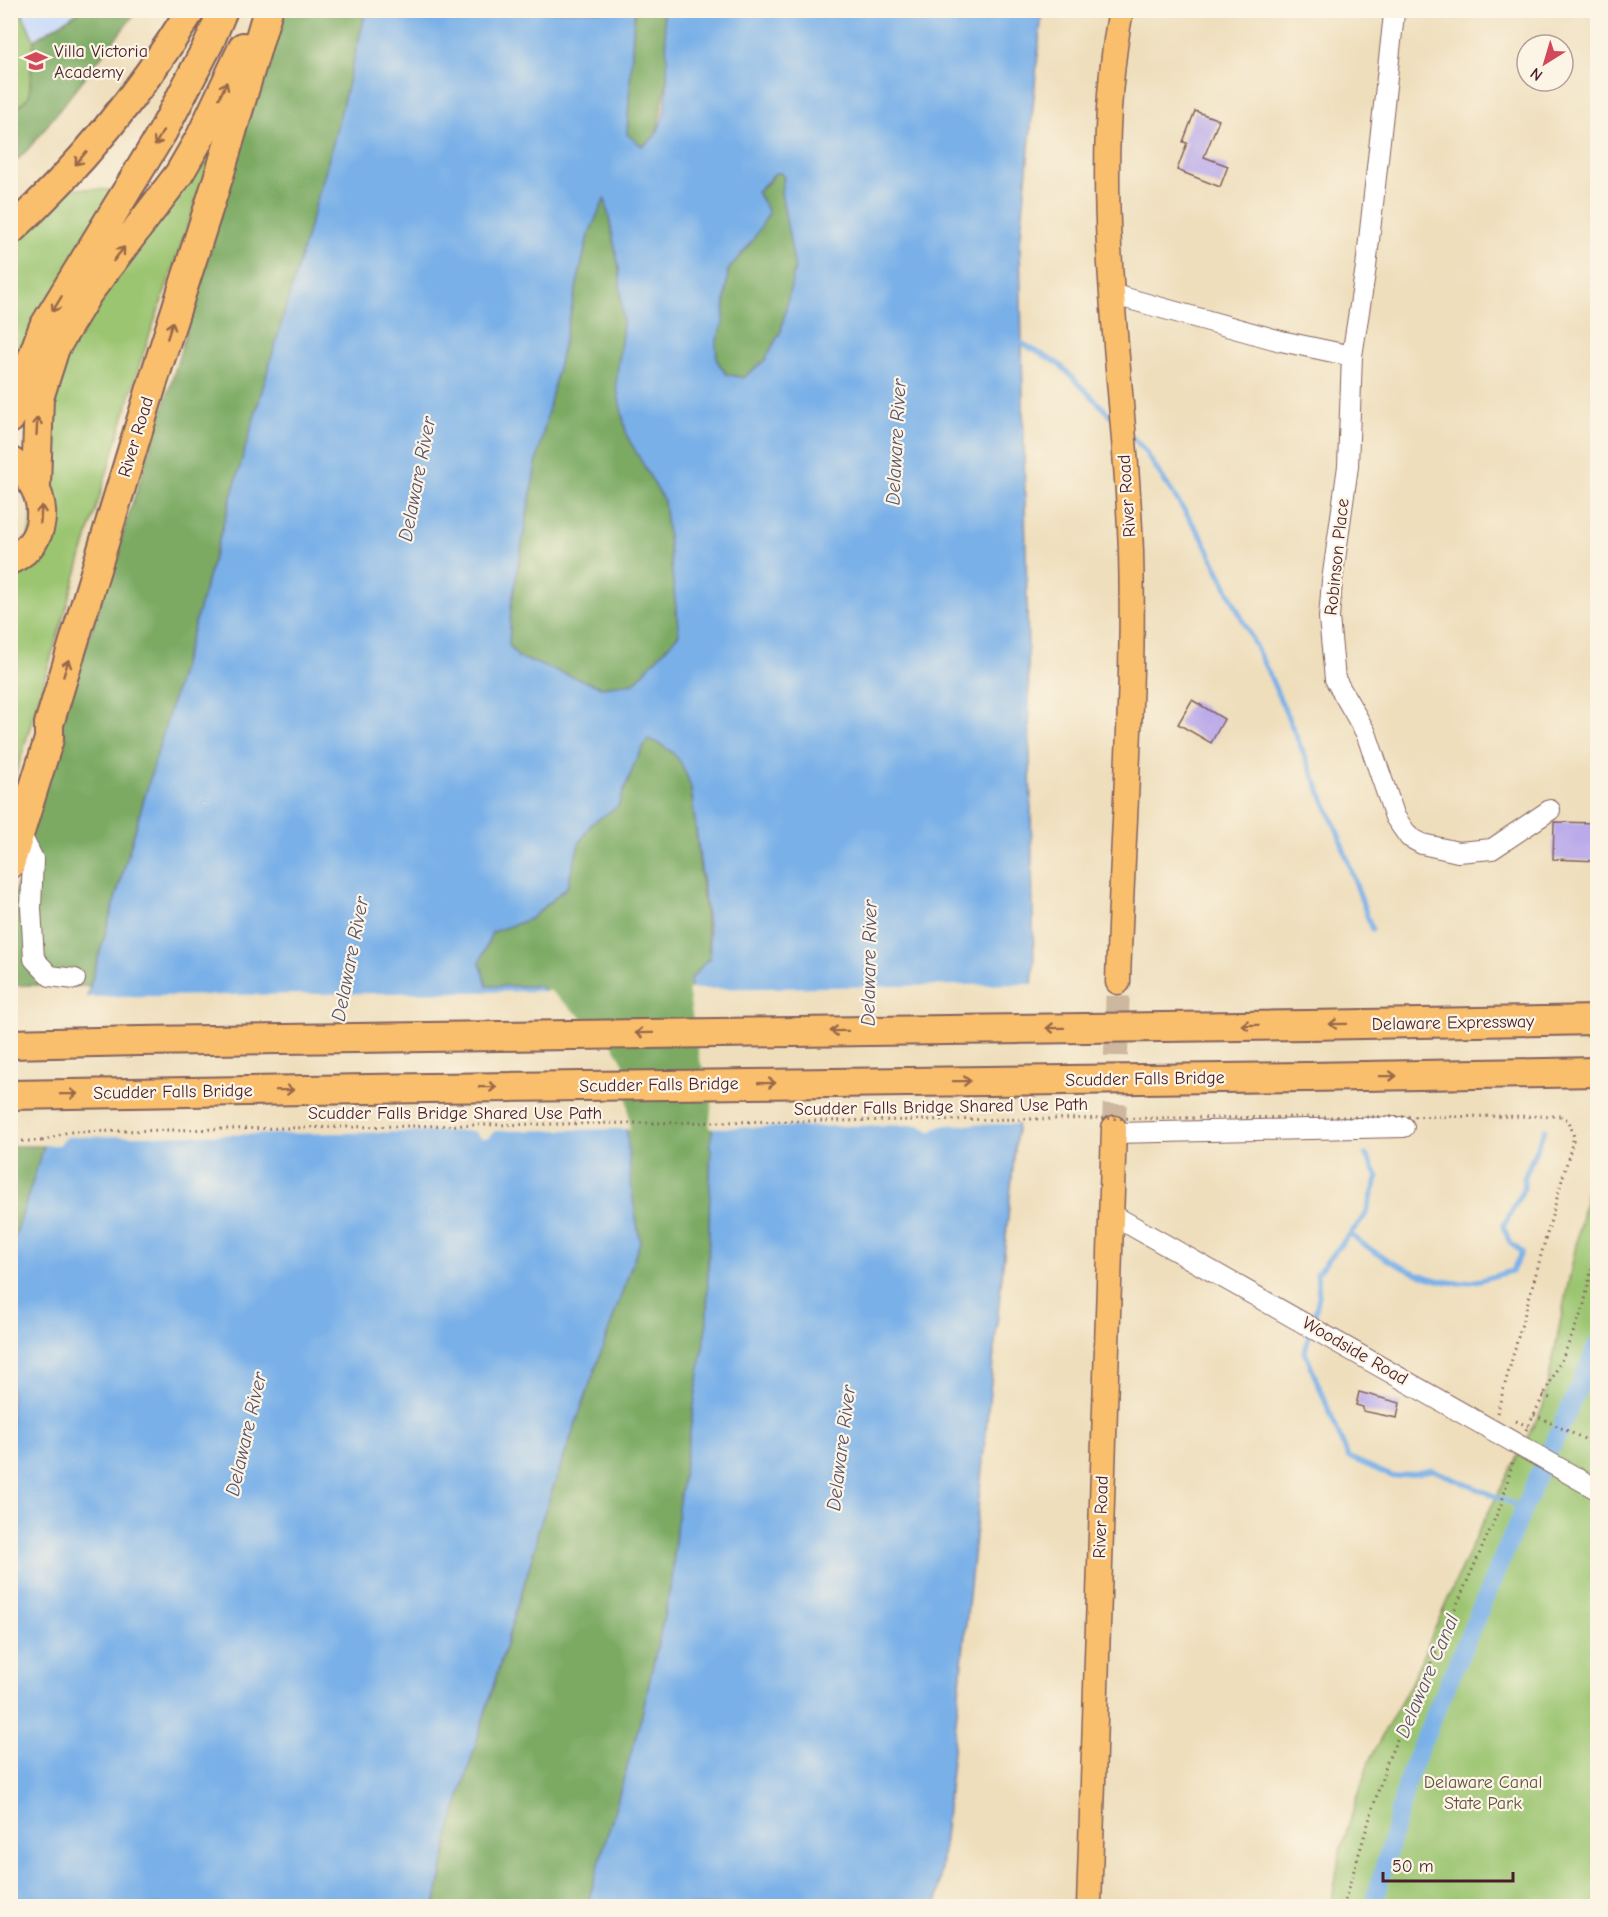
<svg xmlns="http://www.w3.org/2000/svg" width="1608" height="1917" viewBox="0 0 1608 1917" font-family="'Comic Neue',sans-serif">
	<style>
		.built { fill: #cadcf9 }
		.green { fill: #9bc571; stroke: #72724e; stroke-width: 1.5 }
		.forest { fill: #7caa63; stroke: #636447; stroke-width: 1.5 }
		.water { fill: #79b0e8; stroke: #62688a; stroke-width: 1.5; fill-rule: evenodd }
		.pier { fill: #eedebc }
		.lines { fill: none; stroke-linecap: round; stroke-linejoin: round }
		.stream { stroke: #79b0e8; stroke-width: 5 }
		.canal { stroke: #79b0e8; stroke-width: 18 }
		.building { fill: #baaaea }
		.major-tunnel { stroke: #cdb89f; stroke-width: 24; stroke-dasharray: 24 12; stroke-linecap: butt }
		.minor-casing { stroke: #83625e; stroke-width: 22 }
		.major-casing { stroke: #83625e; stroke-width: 27 }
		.highway-casing { stroke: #83625e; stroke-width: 32 }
		.path { stroke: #83625e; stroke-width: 3; stroke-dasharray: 1.5 4.5; stroke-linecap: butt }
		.minor { stroke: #fff; stroke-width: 20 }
		.major { stroke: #f9bf6d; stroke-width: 24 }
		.highway { stroke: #f9bf6d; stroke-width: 28 }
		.highway-bridge-casing { stroke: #83625e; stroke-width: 32; stroke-linecap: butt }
		.path-bridge { stroke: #83625e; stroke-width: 3; stroke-dasharray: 1.5 4.5; stroke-linecap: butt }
		.highway-bridge { stroke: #f9bf6d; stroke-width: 28 }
		.oneway { stroke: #996749 }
		.labels { text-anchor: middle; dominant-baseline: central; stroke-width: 4.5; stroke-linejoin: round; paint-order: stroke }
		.poi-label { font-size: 18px; fill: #4a1f2b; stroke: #fcf5e5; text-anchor: start }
		.street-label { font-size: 18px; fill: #4a1f2b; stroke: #fcf5e5 }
		.park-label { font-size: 18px; fill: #625140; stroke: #fcf5e5 }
		.water-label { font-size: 20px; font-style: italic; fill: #5a526d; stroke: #fcf5e5 }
	</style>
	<rect width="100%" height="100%" fill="#fcf5e5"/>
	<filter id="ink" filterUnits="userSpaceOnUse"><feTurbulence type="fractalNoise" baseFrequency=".0167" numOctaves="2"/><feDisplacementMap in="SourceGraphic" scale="12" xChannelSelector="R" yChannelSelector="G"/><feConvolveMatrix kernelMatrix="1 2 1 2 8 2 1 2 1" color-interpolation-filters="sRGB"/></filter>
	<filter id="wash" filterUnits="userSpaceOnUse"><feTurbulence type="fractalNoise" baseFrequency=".008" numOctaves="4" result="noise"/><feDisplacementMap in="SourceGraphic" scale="24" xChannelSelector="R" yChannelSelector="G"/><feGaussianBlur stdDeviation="1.35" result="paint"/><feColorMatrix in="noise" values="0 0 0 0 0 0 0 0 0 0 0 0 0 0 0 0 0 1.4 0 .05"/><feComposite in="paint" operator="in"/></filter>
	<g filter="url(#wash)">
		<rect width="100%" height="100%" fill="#eedebc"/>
		<path class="built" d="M11 11H112L11 112Z"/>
		<path class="green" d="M11 11H21L34 40 29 96 11 114Z
			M217 142 141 360 11 790V587L25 563 44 424 68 338 208 148Z
			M65 188 112 190 11 394V240Z
			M1597 1142V1906H1331L1340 1852 1370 1759 1410 1685 1473 1542 1543 1407Z"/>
		<path class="forest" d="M80 11H137L30 147 11 166V114L29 96 34 40Z
			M280 11H366L330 155 90 986 11 985V908L49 761 171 384Z
			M637 11H663L670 64 656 136 642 146 627 135 634 14Z
			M775 173H781L785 178 781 192 795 268 781 331 765 360 743 378 726 374 717 361 716 343 723 323 728 270 753 240 762 200 757 192 769 182Z
			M605 197 619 267 623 324 616 385 627 436 664 501 679 634 634 683 601 687 518 657 509 646 511 607 536 464 588 236Z
			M648 739C675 749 683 761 691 788L710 957 690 980 716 1094 711 1141 707 1322 678 1509 672 1580 642 1715 587 1906H435L452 1823 536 1544 537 1533 640 1242 632 1193 539 986H487L480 962 492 932 530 919 567 887 579 844 591 824 618 806 635 762Z
			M11 1146H44L11 1250 10 1146Z"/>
		<path class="water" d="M366 11H637L634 14 627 134 642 146C647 143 654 139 656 134 673 103 667 45 663 11H1042L1020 244 1034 964 937 1906H587L642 1715 672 1580 678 1509 707 1322 711 1141 716 1094 702 1057 690 980 710 957 709 933 691 788C683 761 675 749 648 739L635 762 618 806 591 824 579 844 567 887 530 919 492 932 480 962 487 986H539L608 1044 621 1066 632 1193 640 1242 537 1533 536 1544 452 1823 435 1906H11V1250L44 1146 330 155ZM775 173H781L784 178 781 192 795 268 781 331 765 360 743 378 726 374 717 361 716 343 723 323 728 270 753 240 769 213 757 192ZM605 198 619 267 623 324 616 385 627 436 664 501 679 634 634 683 601 687 518 657 509 645 511 607 536 464 588 236Z"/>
		<path class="pier" d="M1035 984 1021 1124 941 1125 931 1132 919 1125 709 1128 713 1095 699 1058 688 989Z
			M550 991 611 1042 624 1064 630 1129 495 1131 488 1138H482L473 1131 67 1137 59 1145H41L84 997Z"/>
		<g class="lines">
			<path class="stream" d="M1016 340 1059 364 1115 420
				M1132 437 1142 447 1203 539 1270 676 1337 830 1372 930
				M1350 1234C1378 1257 1421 1281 1458 1283 1474 1284 1496 1275 1512 1271L1522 1252 1511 1244 1503 1227 1524 1188V1178L1545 1129
				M1313 1322 1319 1296 1317 1273 1365 1216 1378 1177 1366 1155
				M1310 1331 1305 1352 1348 1457 1394 1477 1433 1470 1523 1508"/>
			<path class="canal" d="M1563 1422 1598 1344
				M1551 1448 1559 1432
				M1373 1906 1411 1769 1540 1471"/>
		</g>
		<g id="blocks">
			<path class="building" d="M1195 111 1219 120 1204 157 1228 166 1220 187 1177 170 1187 143 1183 142Z
				M1192 700 1224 719 1211 743 1178 724Z
				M1554 822 1598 823 1597 861 1553 859Z
				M1359 1392 1400 1403 1397 1418 1363 1411V1407L1356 1405Z"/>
		</g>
	</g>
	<g filter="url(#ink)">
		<use href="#blocks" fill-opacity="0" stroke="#83625e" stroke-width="1.5"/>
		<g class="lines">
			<path class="major-tunnel" d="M1114 1128 1118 982"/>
			<g class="minor-casing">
				<path id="minor" d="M1394 14 1366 267 1352 356 1348 466 1332 581 1329 618 1335 679 1366 733 1395 817 1409 837 1422 844 1458 852 1492 849 1550 810
					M1111 294 1281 341 1352 356
					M20 833 33 859 31 908 34 959 50 976 75 979
					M1114 1133 1404 1127
					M1111 1214 1598 1490"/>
			</g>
			<g class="major-casing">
				<path id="major" d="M1118 982C1122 839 1135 695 1131 552 1125 371 1087 190 1121 10
					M1089 1906 1114 1128"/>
			</g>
			<g class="highway-casing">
				<path id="highway" d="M10 231C80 167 141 91 191 10
					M10 419 43 328 162 133 209 43 223 10
					M10 461C48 483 55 540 10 560
					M36 485 39 398 55 348 88 293 179 174 201 136 243 47
					M10 864 49 739V724L152 385 221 169 268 10
					M1308 1025 1598 1020
					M10 1044 140 1041
					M1308 1077 1598 1072
					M10 1095 429 1088"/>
			</g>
			<path class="path" d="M10 1141H42
				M1543 1395 1552 1399
				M1497 1413 1574 1137 1569 1121 1561 1116
				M1534 1415 1595 1444 1598 1442
				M1516 1421 1528 1426
				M1526 1430 1562 1359 1583 1309 1598 1239
				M1343 1906 1387 1762 1501 1505 1513 1461"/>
			<use href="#minor" class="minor"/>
			<use href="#major" class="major"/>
			<use href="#highway" class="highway"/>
			<g class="highway-bridge-casing">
				<path id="highway-bridge" d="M140 1041 1308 1025
					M429 1088 1308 1077"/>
			</g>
			<path class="path-bridge" d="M42 1141 68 1132C566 1122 1063 1118 1561 1116"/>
			<use href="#highway-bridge" class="highway-bridge"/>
		</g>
		<defs><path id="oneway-shaft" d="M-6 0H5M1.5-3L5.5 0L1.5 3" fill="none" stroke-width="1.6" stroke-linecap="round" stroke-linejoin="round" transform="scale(1.5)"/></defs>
		<g class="oneway">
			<use href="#oneway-shaft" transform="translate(223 90) rotate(-65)"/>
			<use href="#oneway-shaft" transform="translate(159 138) rotate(120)"/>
			<use href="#oneway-shaft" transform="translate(81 158) rotate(130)"/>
			<use href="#oneway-shaft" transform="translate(119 254) rotate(-52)"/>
			<use href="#oneway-shaft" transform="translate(57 304) rotate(121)"/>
			<use href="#oneway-shaft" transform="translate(170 330) rotate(-72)"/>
			<use href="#oneway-shaft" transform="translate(37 426) rotate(-87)"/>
			<use href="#oneway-shaft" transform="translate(41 514) rotate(-86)"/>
			<use href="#oneway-shaft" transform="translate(66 668) rotate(-73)"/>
			<use href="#oneway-shaft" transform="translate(1338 1024) rotate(179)"/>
			<use href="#oneway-shaft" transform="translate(1250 1025) rotate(179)"/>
			<use href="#oneway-shaft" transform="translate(1055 1028) rotate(179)"/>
			<use href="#oneway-shaft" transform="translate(839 1031) rotate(179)"/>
			<use href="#oneway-shaft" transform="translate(644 1033) rotate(179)"/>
			<use href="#oneway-shaft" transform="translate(1388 1076) rotate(-1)"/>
			<use href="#oneway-shaft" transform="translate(962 1081) rotate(-1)"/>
			<use href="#oneway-shaft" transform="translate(767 1083) rotate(-1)"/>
			<use href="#oneway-shaft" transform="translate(488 1087) rotate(-1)"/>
			<use href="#oneway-shaft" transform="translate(285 1090) rotate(-1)"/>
			<use href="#oneway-shaft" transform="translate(69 1094) rotate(-1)"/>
		</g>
	</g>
	<defs>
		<g id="school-bare" transform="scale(1.8)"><path d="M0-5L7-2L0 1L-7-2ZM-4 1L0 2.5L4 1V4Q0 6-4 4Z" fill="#d1495b" stroke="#fcf5e5" stroke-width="2.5" paint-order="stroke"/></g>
	</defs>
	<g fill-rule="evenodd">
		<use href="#school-bare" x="36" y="61"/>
	</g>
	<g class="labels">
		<g class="poi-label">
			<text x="54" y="51">Villa Victoria<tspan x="54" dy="21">Academy</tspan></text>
		</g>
		<g class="street-label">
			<text transform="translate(136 437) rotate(-73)">River Road</text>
			<text transform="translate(1127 496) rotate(-94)">River Road</text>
			<text transform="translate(1337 557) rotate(-84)">Robinson Place</text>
			<text transform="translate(1453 1023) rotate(-1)">Delaware Expressway</text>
			<text transform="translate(1145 1079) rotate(-1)">Scudder Falls Bridge</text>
			<text transform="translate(659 1085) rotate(-1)">Scudder Falls Bridge</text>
			<text transform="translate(173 1092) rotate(-1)">Scudder Falls Bridge</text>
			<text transform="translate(941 1107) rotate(-1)">Scudder Falls Bridge Shared Use Path</text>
			<text x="455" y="1113">Scudder Falls Bridge Shared Use Path</text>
			<text transform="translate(1355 1351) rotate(30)">Woodside Road</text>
			<text transform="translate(1101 1517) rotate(-88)">River Road</text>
		</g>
		<g class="park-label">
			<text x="1483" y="1782">Delaware Canal<tspan x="1483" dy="21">State Park</tspan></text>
		</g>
		<g class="water-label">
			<text transform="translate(896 442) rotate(-87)">Delaware River</text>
			<text transform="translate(417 479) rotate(-79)">Delaware River</text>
			<text transform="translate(350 959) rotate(-79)">Delaware River</text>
			<text transform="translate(869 963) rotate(-89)">Delaware River</text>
			<text transform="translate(246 1434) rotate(-77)">Delaware River</text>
			<text transform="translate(841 1448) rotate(-83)">Delaware River</text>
			<text transform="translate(1427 1676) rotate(-67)">Delaware Canal</text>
		</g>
	</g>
	<rect width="1608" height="1917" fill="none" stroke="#fcf5e5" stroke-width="36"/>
	<g transform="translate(1545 63) rotate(217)"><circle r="28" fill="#fcf5e5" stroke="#b59f9b" stroke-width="1.5"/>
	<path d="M0-4.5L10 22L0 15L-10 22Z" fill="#d1495b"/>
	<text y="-9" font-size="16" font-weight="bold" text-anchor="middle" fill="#4a1f2b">N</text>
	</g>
	<path d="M1383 1872v9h130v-9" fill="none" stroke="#4a1f2b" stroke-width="3"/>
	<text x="1392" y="1872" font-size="18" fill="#4a1f2b" stroke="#fcf5e5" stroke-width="4.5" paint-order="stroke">50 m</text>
</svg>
